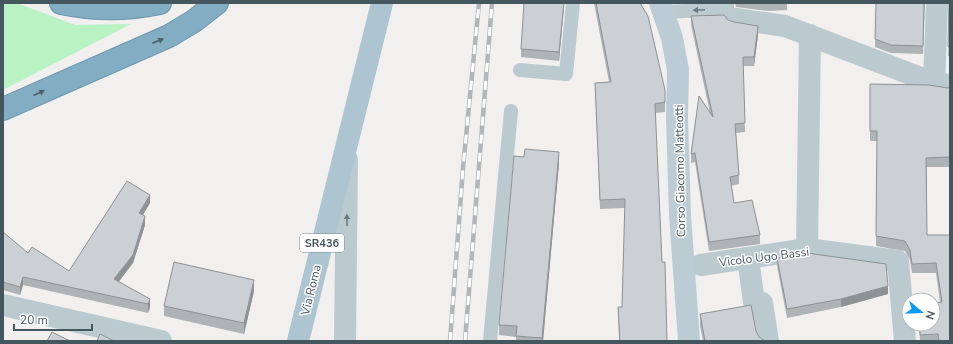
<svg xmlns="http://www.w3.org/2000/svg" width="953" height="344" viewBox="0 0 953 344" font-family="'Nunito Sans',sans-serif">
	<style>
		.green { fill: #b9f3c4 }
		.lines { fill: none; stroke-linecap: round; stroke-linejoin: round }
		.highway-casing { stroke: #6d98ae; stroke-width: 24 }
		.lane { stroke: #bbcacf; stroke-width: 14 }
		.street { stroke: #bbcacf; stroke-width: 22 }
		.secondary { stroke: #bbccd5; stroke-width: 22 }
		.primary { stroke: #acc5d0; stroke-width: 22 }
		.highway { stroke: #82adc2; stroke-width: 22 }
		.rail-casing { stroke: #b0b6ba; stroke-width: 4.5 }
		.rail { stroke: #fff; stroke-width: 3; stroke-dasharray: 9; stroke-linecap: butt }
		.wall { fill: #aeb3b6 }
		.shaded-wall { fill: #8d9294 }
		.building { fill: #cad0d4; stroke: #8d9294 }
		.oneway { fill: #687a80 }
		.oneway2 { fill: #4b6068 }
		.labels { text-anchor: middle; dominant-baseline: central; stroke-width: 3; stroke-linejoin: round; paint-order: stroke }
		.shield { fill: #fff; stroke: #7d898e; stroke-width: 1 }
		.shield-label { font-size: 11px; font-weight: bold; fill: #45575e }
		.street-label { font-size: 12px; fill: #45575e; stroke: #fff }
	</style>
	<rect width="100%" height="100%" fill="#f2efef"/>
	<path class="green" d="M3 3H17L75 25 131 24 3 90Z"/>
	<g class="lines">
		<g class="highway-casing">
			<path id="highway" d="M61 3C94 10 127 10 160 3
				M3 109 169 36 194 21 217 3"/>
		</g>
		<path class="lane" d="M664 12 727 9V3
			M520 70 566 74 573 3
			M490 341 511 111"/>
		<path class="street" d="M937 3 934 83 950 85
			M736 19 785 26 934 83
			M807 249 810 35
			M748 258 754 302 762 303 768 341
			M701 265 807 249 898 261 905 341
			M3 305 161 341
			M345 341 347 160"/>
		<path class="secondary" d="M660 3 672 38 678 70 677 118 680 215 689 341"/>
		<path class="primary" d="M298 341 382 3"/>
		<use href="#highway" class="highway"/>
		<g class="rail-casing">
			<path id="rail" d="M450 341 463 168 479 3
				M465 341 492 3"/>
		</g>
		<use href="#rail" class="rail"/>
	</g>
	<path class="wall" d="M564 3 559 61 521 57V49Z
		M594 3H640L665 90V112L655 113 662 262 667 341H619L618 307H622L625 208 600 209 595 83 609 82Z
		M735 3H787V10L769 11 736 7Z
		M876 3H925L923 54 891 53 875 47Z
		M950 3V56H948Z
		M691 16 728 20 758 35 754 66H743L745 132 736 133 739 175V184L731 186 734 203 760 235V244L709 251 695 162 691 163V154L710 113 691 25Z
		M870 84 948 88 950 87V167H927V235H950V341H920L919 324H933L940 302 936 273H912L910 260 905 251 876 246 877 141H870Z
		M559 163 543 341H516V337L499 335V325Z
		M150 203 143 215 145 225 133 263 118 282 150 299V307L148 313 23 285 20 295 3 290V232L28 253 69 271Z
		M777 258 888 294 841 307 787 318 777 266Z
		M254 291 244 334 164 316V306Z
		M700 314 756 331 759 337 765 341H703L700 326Z"/>
	<path class="shaded-wall" d="M564 3V7L559 61V52Z
		M758 26V35L754 66V57Z
		M559 152V163L543 341H542Z
		M150 195V203L139 221V213Z
		M145 216V225L133 263 114 288V279Z
		M23 277V285L20 295V287Z
		M254 280V291L244 334V323Z
		M888 286V294L841 307V299Z
		M150 299V307L148 313V304Z"/>
	<path class="building" d="M524 3H564L559 52 521 49Z
		M596 3H640L648 16 665 90V102L655 104 662 262H665L667 341H620L618 307H622L625 199 600 200 595 83 611 82Z
		M876 3H924L923 46 891 45 875 39Z
		M949 3H950V47H948Z
		M724 15 728 20 734 22 758 26 754 57H743L745 123 735 124 739 175 730 177 734 203 752 200 760 235 709 242 695 153 691 154 699 96 713 117 691 16Z
		M870 84 929 85 948 88 950 87V157L926 158 927 235H950V341H939L938 334 920 335V324H933V303L942 302 936 263 912 264 910 250 905 241 876 236 877 131H870Z
		M525 149 559 152 542 338 516 336 517 326 499 325 514 156 524 157Z
		M127 181 150 195 139 213 145 216 133 255 114 279 150 299 148 304 23 277 20 287 3 282V232L28 253 32 247 69 271Z
		M807 253 886 264 888 286 841 299 787 309 777 258Z
		M174 262 254 280 244 323 164 306Z
		M751 305 756 331 759 337 765 341H705L700 314Z
		M52 332 70 341H47Z
		M100 334 114 341H97Z"/>
	<defs><path id="oneway-solid" d="M-6-.8H1V-3.2L6.5 0L1 3.2V.8H-6Z"/></defs>
	<g class="oneway">
		<use href="#oneway-solid" transform="translate(699 10) rotate(178)"/>
		<use href="#oneway-solid" transform="translate(347 220) rotate(-91)"/>
	</g>
	<g class="oneway2">
		<use href="#oneway-solid" transform="translate(158 41) rotate(-23)"/>
		<use href="#oneway-solid" transform="translate(39 93) rotate(-24)"/>
	</g>
	<g class="labels">
		<rect class="shield" x="300" y="234" width="44" height="18" rx="3"/>
		<g class="shield-label">
			<text x="322" y="243">SR436</text>
		</g>
		<g class="street-label">
			<text transform="translate(680 171) rotate(-91)">Corso Giacomo Matteotti</text>
			<text transform="translate(764 257) rotate(-7)">Vicolo Ugo Bassi</text>
			<text transform="translate(311 290) rotate(-76)">Via Roma</text>
		</g>
	</g>
	<rect width="953" height="344" fill="none" stroke="#45575e" stroke-width="8"/>
	<g transform="translate(921 312) rotate(109)"><circle r="19" fill="#ffffff" stroke="#b5bcbf"/>
	<path d="M0-3L7 15L0 10L-7 15Z" fill="#099bf2"/>
	<text y="-6" font-size="11" font-weight="bold" text-anchor="middle" fill="#45575e">N</text>
	</g>
	<path d="M14 324v6h78v-6" fill="none" stroke="#45575e" stroke-width="2"/>
	<text x="20" y="324" font-size="12" fill="#45575e" stroke="#ffffff" stroke-width="3" paint-order="stroke">20 m</text>
</svg>
